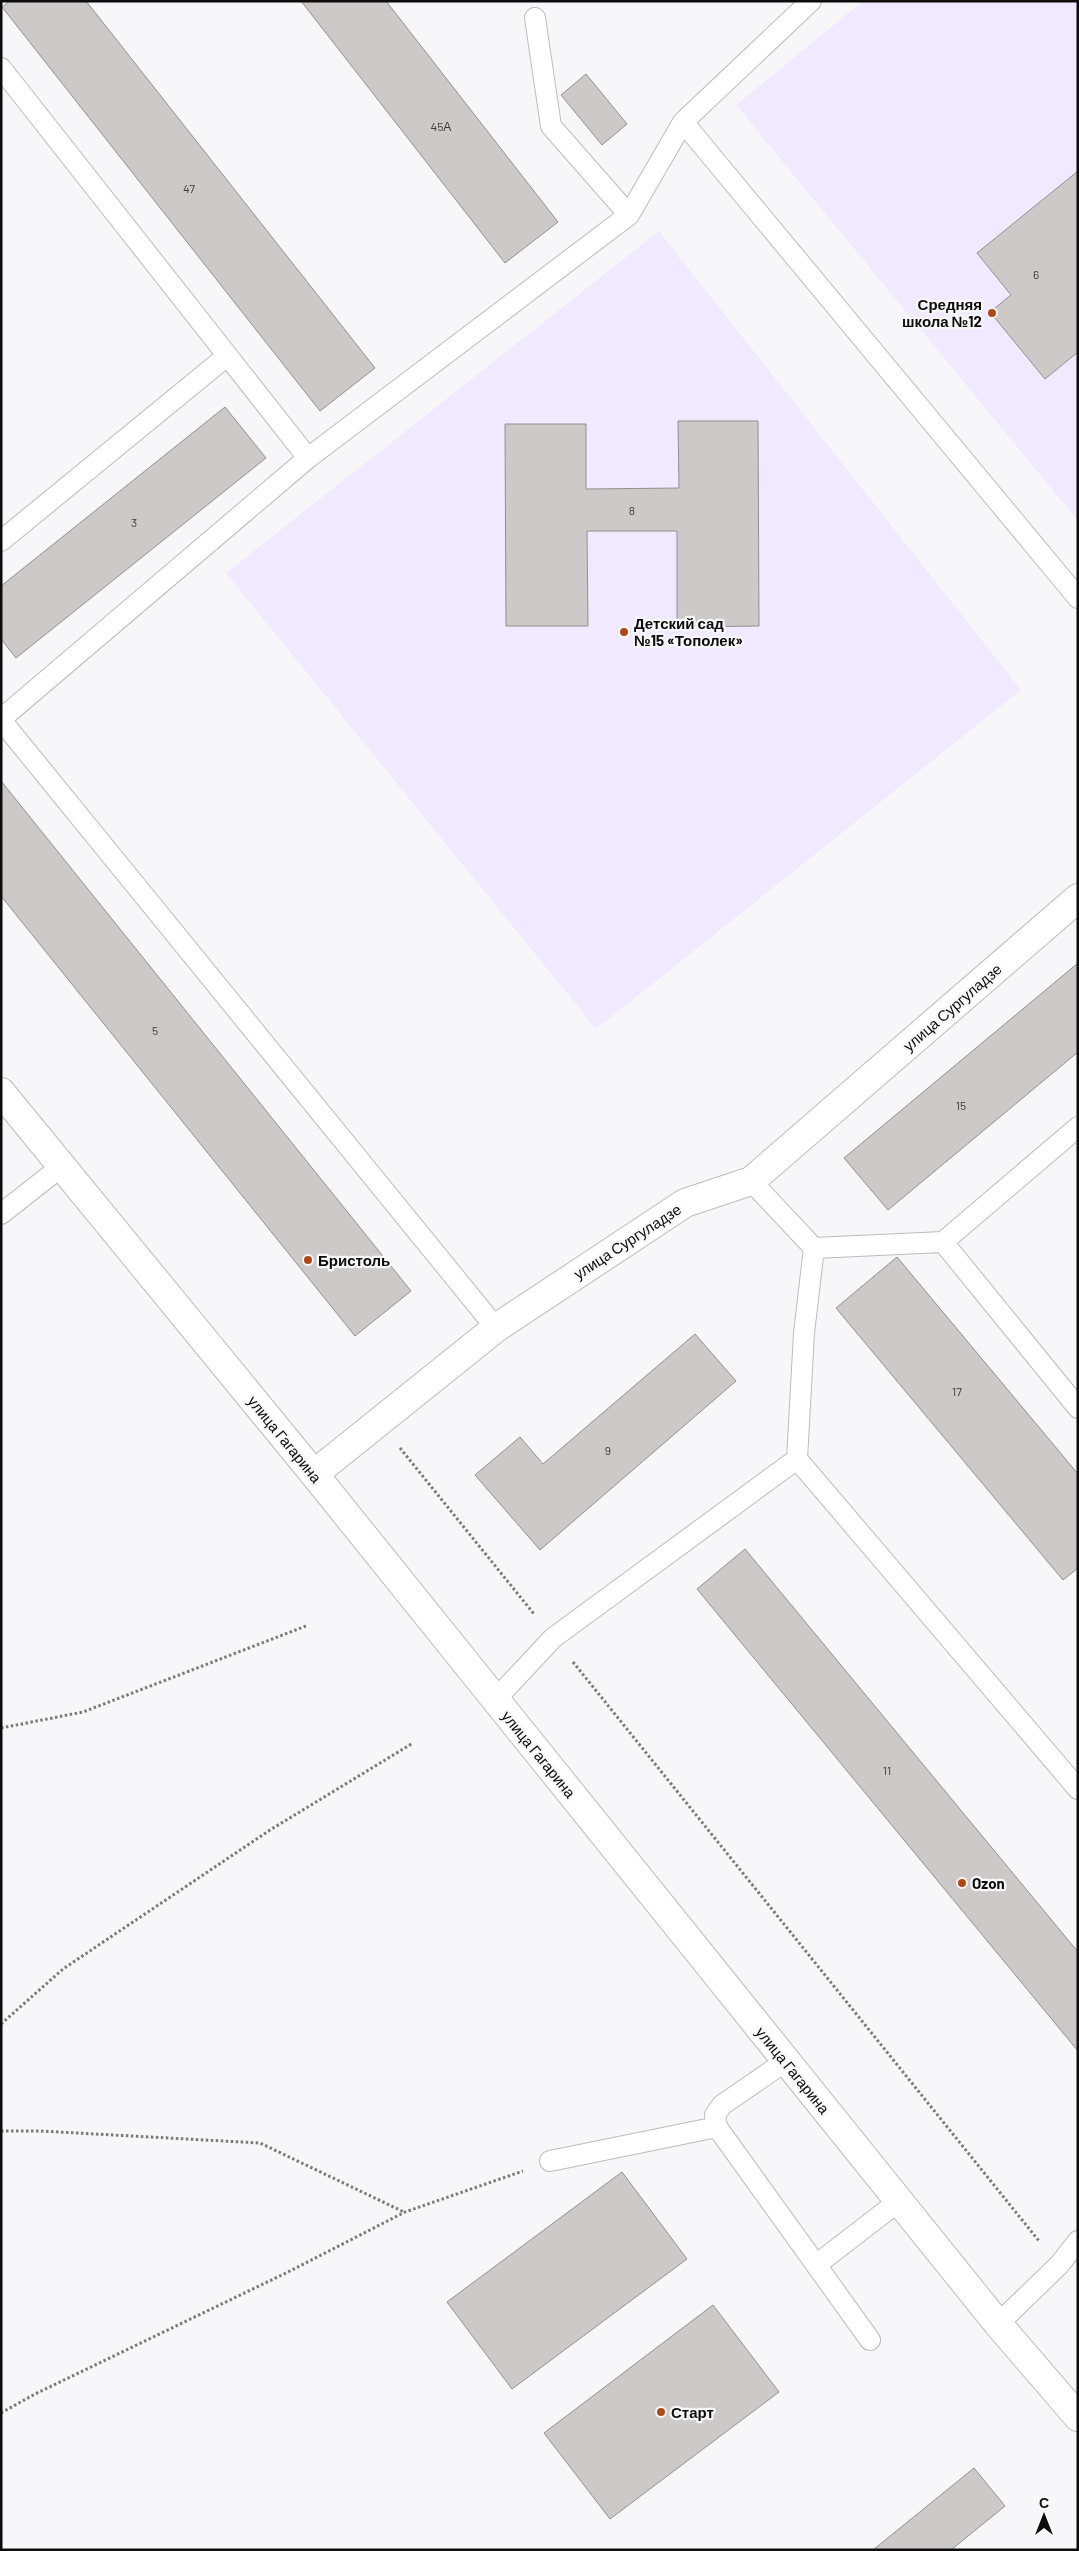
<svg xmlns="http://www.w3.org/2000/svg" width="1079" height="2551" viewBox="0 0 1079 2551" font-family="Barlow,sans-serif">
	<style>
		.education { fill: #f1e9ff }
		.building { fill: #cdc9c9; stroke: #928f8f }
		.lines { fill: none; stroke-linecap: round; stroke-linejoin: round }
		.lane-casing { stroke: #bcbcbf; stroke-width: 22 }
		.street-casing { stroke: #bcbcbf; stroke-width: 30 }
		.secondary-casing { stroke: #bcbcbf; stroke-width: 30 }
		.path { stroke: #7a7a7c; stroke-width: 3; stroke-dasharray: 2.5 2.5; stroke-linecap: butt }
		.lane { stroke: #fff; stroke-width: 20 }
		.street { stroke: #fff; stroke-width: 28 }
		.secondary { stroke: #fff; stroke-width: 28 }
		.poi-dot { fill: #ae4918; stroke: #f7f7fa; stroke-width: 2 }
		.labels { text-anchor: middle; dominant-baseline: central; stroke-width: 4.5; stroke-linejoin: round; paint-order: stroke }
		.number-label { font-size: 12px; fill: #3c3b3c }
		.poi-label { font-size: 15px; font-weight: bold; fill: #0c0c0d; stroke: #f7f7fa; text-anchor: start }
		.street-label { font-size: 15px; fill: #0c0c0d; stroke: #f7f7fa }
	</style>
	<rect width="100%" height="100%" fill="#f7f7fa"/>
	<path class="education" d="M863 1H1078V521L736 105Z
		M659 231 1021 690 596 1029 226 573Z"/>
	<path class="building" d="M10 1H86L375 368 320 411 2 7Z
		M301 1H386L558 222 505 263Z
		M586 74 627 124 602 145 561 95Z
		M1078 171V352L1045 379 990 312 1011 295 977 253Z
		M225 407 266 458 16 658 1 639V586Z
		M678 421H758L759 626 677 627V531H587L588 626H506L505 424H586V489L679 488Z
		M1 781 411 1291 355 1336 1 896Z
		M1078 963V1052L888 1210 844 1158Z
		M897 1257 1078 1474V1568L1063 1580 836 1308Z
		M695 1334 736 1381 540 1550 475 1475 520 1437 543 1464Z
		M745 1549 1078 1952V2051L697 1589Z
		M622 2172 687 2259 512 2389 447 2302Z
		M713 2305 779 2392 610 2519 544 2433Z
		M974 2468 1005 2506 951 2550H873Z"/>
	<g class="lines">
		<g class="lane-casing">
			<path id="lane" d="M535 18 551 126 629 215 683 122 811 1
				M1 68 308 458
				M683 122 1078 598
				M1 541 227 356
				M1 719 308 458 629 215
				M1 720 496 1328
				M1078 1127 943 1242 1078 1408
				M751 1181 814 1248 943 1242
				M1 1214 62 1166
				M814 1248 804 1333 797 1459 1078 1789
				M495 1700 553 1638 797 1459
				M786 2061 722 2105 715 2115 717 2127 870 2340
				M550 2161 717 2127
				M816 2265 899 2201
				M998 2324 1059 2265 1078 2241"/>
		</g>
		<g class="street-casing">
			<path id="street" d="M314 1474 496 1328 685 1203 751 1181 1078 898"/>
		</g>
		<g class="secondary-casing">
			<path id="secondary" d="M1 1092 314 1474 998 2324 1078 2417"/>
		</g>
		<path class="path" d="M400 1448 534 1614
			M573 1662 1039 2241
			M1 1728 83 1712 306 1626
			M1 2024 63 1969 270 1830 413 1743
			M1 2131H40L260 2143 404 2212
			M1 2413 35 2394 288 2272 405 2212 523 2171"/>
		<use href="#lane" class="lane"/>
		<use href="#street" class="street"/>
		<use href="#secondary" class="secondary"/>
	</g>
	<g class="poi-dot">
		<circle cx="992" cy="313" r="5"/>
		<circle cx="624" cy="632" r="5"/>
		<circle cx="308" cy="1260" r="5"/>
		<circle cx="962" cy="1883" r="5"/>
		<circle cx="661" cy="2412" r="5"/>
	</g>
	<g class="labels">
		<g class="number-label">
			<text x="441" y="126">45А</text>
			<text x="189" y="188">47</text>
			<text x="1036" y="274">6</text>
			<text x="632" y="510">8</text>
			<text x="134" y="522">3</text>
			<text x="155" y="1030">5</text>
			<text x="961" y="1105">15</text>
			<text x="957" y="1391">17</text>
			<text x="608" y="1450">9</text>
			<text x="887" y="1770">11</text>
		</g>
		<g class="poi-label">
			<text x="982" y="304" text-anchor="end">Средняя<tspan x="982" dy="17">школа №12</tspan></text>
			<text x="634" y="623">Детский сад<tspan x="634" dy="17">№15 «Тополек»</tspan></text>
			<text x="318" y="1260">Бристоль</text>
			<text x="972" y="1883">Ozon</text>
			<text x="671" y="2412">Старт</text>
		</g>
		<g class="street-label">
			<text transform="translate(952 1007) rotate(-41)">улица Сургуладзе</text>
			<text transform="translate(627 1241) rotate(-33)">улица Сургуладзе</text>
			<text transform="translate(285 1439) rotate(51)">улица Гагарина</text>
			<text transform="translate(539 1754) rotate(51)">улица Гагарина</text>
			<text transform="translate(793 2070) rotate(51)">улица Гагарина</text>
		</g>
	</g>
	<rect width="1079" height="2551" fill="none" stroke="#0c0c0d" stroke-width="5"/>
	<g transform="translate(1044 2516)" stroke="#f7f7fa" stroke-width="4" paint-order="stroke">
	<path d="M0-4L9 19L0 12L-9 19Z" fill="#0c0c0d"/>
	<text y="-8" font-size="14" font-weight="bold" text-anchor="middle" fill="#0c0c0d">С</text>
	</g>
</svg>
